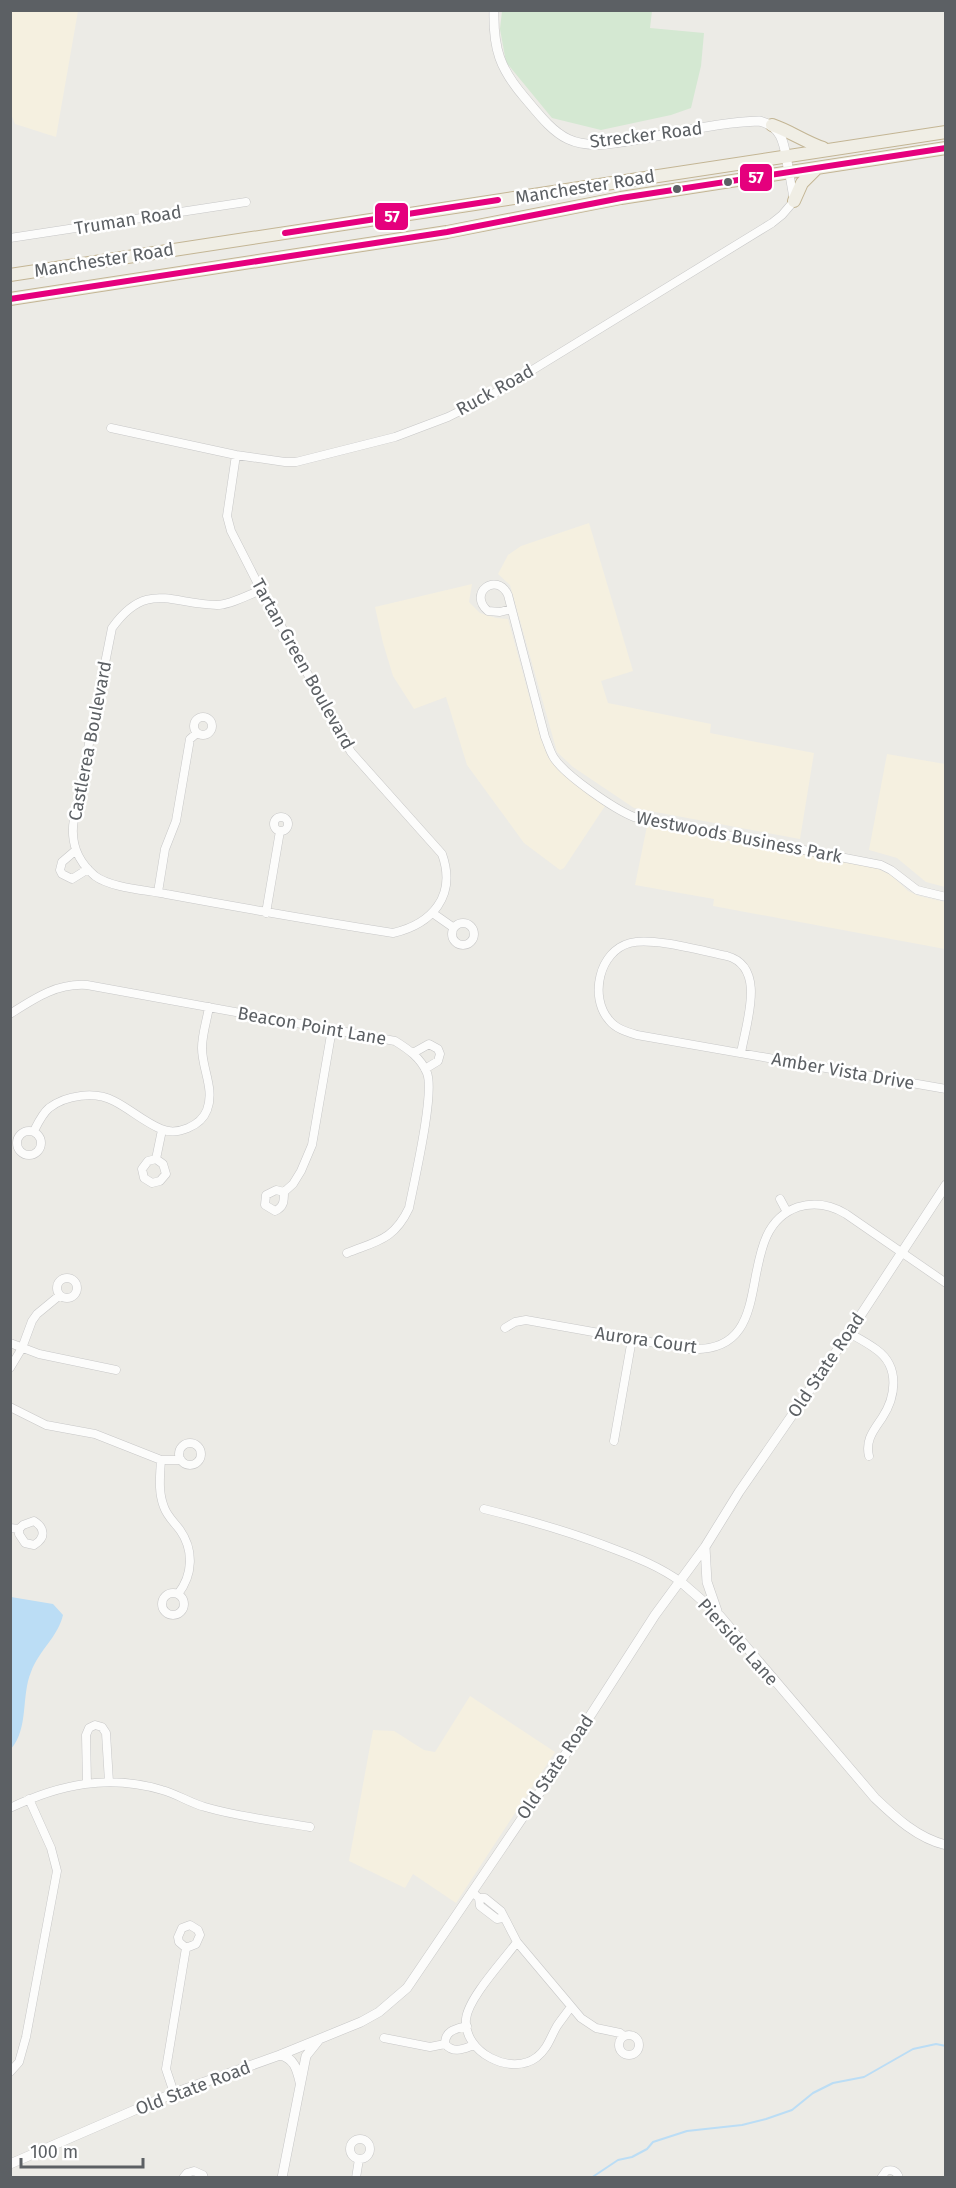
<svg xmlns="http://www.w3.org/2000/svg" width="956" height="2188" viewBox="0 0 956 2188" font-family="'Fira Sans',sans-serif">
	<style>
		.commercial { fill: #f5f0e0 }
		.green { fill: #d4e8d2 }
		.water { fill: #bbddf5 }
		.lines { fill: none; stroke-linecap: round; stroke-linejoin: round }
		.stream { stroke: #bbddf5; stroke-width: 2 }
		.minor-casing { stroke: #c7c7c7; stroke-width: 9 }
		.tertiary-casing { stroke: #c7c7c7; stroke-width: 10 }
		.trunk-casing { stroke: #c3b594; stroke-width: 14 }
		.minor { stroke: #fcfcfb; stroke-width: 8 }
		.tertiary { stroke: #fcfcfb; stroke-width: 9 }
		.trunk { stroke: #f0eee5; stroke-width: 12 }
		.bus-1-casing { stroke: #fff; stroke-width: 10 }
		.bus-1 { stroke: #e5007d; stroke-width: 6 }
		.bus-dot { fill: #5c6064; stroke: #fff; stroke-width: 2 }
		.labels { text-anchor: middle; dominant-baseline: central; stroke-width: 5; stroke-linejoin: round; paint-order: stroke }
		.street-label { font-size: 18px; fill: #5c6064; stroke: #fff }
		.line-badge { stroke: #fff; stroke-width: 2 }
		.badge-label { font-size: 16px; text-anchor: middle; font-weight: bold; fill: #fff }
	</style>
	<rect width="100%" height="100%" fill="#ecebe6"/>
	<path class="commercial" d="M10 11H78L56 137 15 124 11 114Z
		M589 523 633 671 601 681 608 703 711 724 710 733 814 753 800 839 634 808 573 767 557 752 510 585 498 574 508 555 521 546Z
		M472 584 469 602 480 613 496 618 508 619 540 736 548 757 559 771 605 806 564 868 560 870 524 843 467 765 446 697 414 709 393 676 383 643 375 607Z
		M887 754 945 764V887L926 882 897 858 869 850Z
		M647 826 874 867 891 875 908 891 919 896 945 902V949L713 906 714 899 635 885Z
		M470 1696 555 1752 456 1903 413 1874 405 1888 349 1861 373 1730 394 1731 424 1750 435 1752Z"/>
	<path class="green" d="M502 11H652L650 28 704 33 701 66 691 108 671 115 601 130 552 118 506 62 500 29Z"/>
	<path class="water" d="M11 1597 53 1604 63 1615C58 1637 39 1650 31 1672 21 1696 29 1728 11 1749Z"/>
	<g class="lines">
		<path class="stream" d="M591 2178 618 2160 632 2157 647 2149 653 2142 687 2131 742 2125 766 2119 792 2110 813 2093 833 2083 864 2077 913 2049 936 2044 946 2046"/>
		<g class="minor-casing">
			<path id="minor" d="M10 238 246 202
				M111 428 236 455 285 462H296L395 437 448 417 490 396 772 223 782 215 794 201 789 172
				M236 455 227 516 231 531 261 590 351 752 442 854C457 896 432 924 393 933 317 921 242 908 166 894 147 890 111 888 95 876 77 861 70 841 74 819L112 628C146 580 171 604 217 605 230 605 248 595 261 590
				M511 609 500 612 488 611C467 593 497 571 508 595L545 737C548 744 550 752 554 758 566 776 614 809 634 817L881 865 891 870 917 890 946 897
				M194 726a9 9 0 1 1 18 0a9 9 0 1 1-18 0Z
				M274 824a7 7 0 1 1 14 0a7 7 0 1 1-14 0Z
				M76 850 62 862 60 870 62 874 72 879 88 869
				M158 892 165 849 176 821 190 739 197 733
				M266 913 280 831
				M434 914 454 928
				M452 934a11 11 0 1 1 22 0a11 11 0 1 1-22 0Z
				M10 1014C35 998 57 983 87 985L395 1041C408 1049 421 1058 427 1073 435 1093 414 1182 409 1208 394 1240 377 1241 347 1253
				M413 1053 429 1044 438 1049 440 1054 438 1061 425 1069
				M741 1053C746 1023 767 967 727 956 702 951 653 937 630 943 599 951 589 997 609 1020 616 1029 627 1032 637 1035L946 1089
				M34 1131C38 1123 42 1114 49 1108 66 1095 95 1091 114 1101 130 1109 144 1122 161 1129 177 1136 201 1126 207 1110 215 1089 202 1069 202 1048 202 1034 207 1020 209 1007
				M17 1143a12 12 0 1 1 24 0a12 12 0 1 1-24 0Z
				M156 1159 163 1164 166 1174 160 1181 152 1183 144 1178 142 1169 148 1161 156 1159 162 1130
				M284 1192C284 1201 284 1207 275 1211L265 1205 266 1195 276 1190 284 1192 293 1184 301 1171 312 1145 332 1029
				M780 1199 787 1212
				M57 1288a10 10 0 1 1 20 0a10 10 0 1 1-20 0Z
				M505 1328 515 1322 526 1320 689 1349C785 1355 728 1231 798 1207 815 1202 831 1205 846 1214L946 1283
				M849 1333C858 1338 868 1343 877 1350 900 1367 896 1397 882 1418 874 1430 865 1440 869 1456
				M10 1343 39 1354 116 1370
				M10 1368 22 1348 32 1321 37 1314 60 1295
				M10 1407 46 1425 95 1434 161 1460H181
				M614 1441 632 1339
				M179 1454a11 11 0 1 1 22 0a11 11 0 1 1-22 0Z
				M161 1460C160 1476 158 1492 164 1507 167 1516 174 1522 180 1530 194 1550 193 1575 178 1594
				M484 1509C529 1520 571 1532 614 1549 638 1558 660 1567 681 1582
				M10 1528 19 1529 23 1525 34 1521C45 1528 46 1538 34 1545L25 1543 19 1534V1529
				M162 1604a11 11 0 1 1 22 0a11 11 0 1 1-22 0Z
				M87 1783 86 1735 89 1728 95 1725 102 1727 106 1733 109 1782
				M10 1808C60 1784 109 1774 162 1790 177 1794 190 1803 205 1807 239 1817 275 1821 310 1827
				M472 1892 479 1898H485L501 1911 517 1942 581 2018 596 2028 620 2033 624 2036
				M479 1898 480 1906 497 1919 503 1918
				M517 1942C504 1960 468 1998 466 2019 463 2052 511 2077 537 2057 548 2048 550 2038 557 2026 561 2020 566 2014 570 2008
				M467 2026C456 2029 445 2030 445 2044 454 2054 463 2049 474 2045
				M619 2045a10 10 0 1 1 20 0a10 10 0 1 1-20 0Z
				M384 2038 430 2047 445 2044
				M10 2072 19 2062 26 2037 57 1871 51 1848 29 1799
				M174 2093 166 2069 186 1948 196 1944 200 1935 198 1930 190 1925 182 1928 178 1937 179 1942 186 1948
				M350 2149a10 10 0 1 1 20 0a10 10 0 1 1-20 0Z
				M183 2178 187 2173 194 2171 203 2175 204 2178
				M356 2178 359 2159
				M881 2178 886 2171C892 2169 897 2171 899 2178"/>
		</g>
		<g class="tertiary-casing">
			<path id="tertiary" d="M494 10C493 49 500 69 525 98 537 112 551 131 568 139 591 150 621 142 645 138 682 132 721 122 759 121 786 127 784 149 789 172
				M705 1547 707 1582 717 1611
				M681 1582 720 1616 875 1798C895 1817 917 1838 946 1845
				M280 2055C294 2058 297 2069 300 2082
				M10 2164 174 2093 280 2055 361 2022 379 2012 407 1988 563 1758 655 1615 705 1547 739 1492 849 1333 946 1185
				M282 2178 306 2056 318 2041"/>
		</g>
		<g class="trunk-casing">
			<path id="trunk" d="M772 125C790 131 805 142 823 148
				M794 201 802 183 817 168
				M10 275 946 132
				M10 299 447 232 621 198 946 148"/>
		</g>
		<use href="#minor" class="minor"/>
		<use href="#tertiary" class="tertiary"/>
		<use href="#trunk" class="trunk"/>
		<g class="bus-1-casing">
			<path id="bus-1" d="M285 233 498 200
				M10 299 447 232 621 198 946 148"/>
		</g>
		<use href="#bus-1" class="bus-1"/>
	</g>
	<g class="bus-dot">
		<circle cx="728" cy="182" r="5"/>
		<circle cx="677" cy="189" r="5"/>
	</g>
	<g class="labels">
		<g class="street-label">
			<text transform="translate(646 135) rotate(-7)">Strecker Road</text>
			<text transform="translate(585 187) rotate(-9)">Manchester Road</text>
			<text transform="translate(128 220) rotate(-9)">Truman Road</text>
			<text transform="translate(104 260) rotate(-9)">Manchester Road</text>
			<text transform="translate(495 390) rotate(-29)">Ruck Road</text>
			<text transform="translate(303 664) rotate(61)">Tartan Green Boulevard</text>
			<text transform="translate(90 741) rotate(-79)">Castlerea Boulevard</text>
			<text transform="translate(739 837) rotate(11)">Westwoods Business Park</text>
			<text transform="translate(312 1026) rotate(10)">Beacon Point Lane</text>
			<text transform="translate(843 1071) rotate(10)">Amber Vista Drive</text>
			<text transform="translate(646 1340) rotate(8)">Aurora Court</text>
			<text transform="translate(826 1365) rotate(-56)">Old State Road</text>
			<text transform="translate(738 1642) rotate(48)">Pierside Lane</text>
			<text transform="translate(555 1767) rotate(-56)">Old State Road</text>
			<text transform="translate(193 2088) rotate(-21)">Old State Road</text>
		</g>
	</g>
	<g class="line-badge">
		<rect x="739" y="163" width="34" height="29" rx="6" fill="#e5007d"/>
		<rect x="374" y="202" width="35" height="29" rx="6" fill="#e5007d"/>
	</g>
	<g class="badge-label">
		<text x="756" y="183">57</text>
		<text x="392" y="222">57</text>
	</g>
	<rect width="956" height="2188" fill="none" stroke="#5c6064" stroke-width="24"/>
	<path d="M21 2158v9h122v-9" fill="none" stroke="#5c6064" stroke-width="3"/>
	<text x="30" y="2158" font-size="18" fill="#5c6064" stroke="#ffffff" stroke-width="4.5" paint-order="stroke">100 m</text>
</svg>
